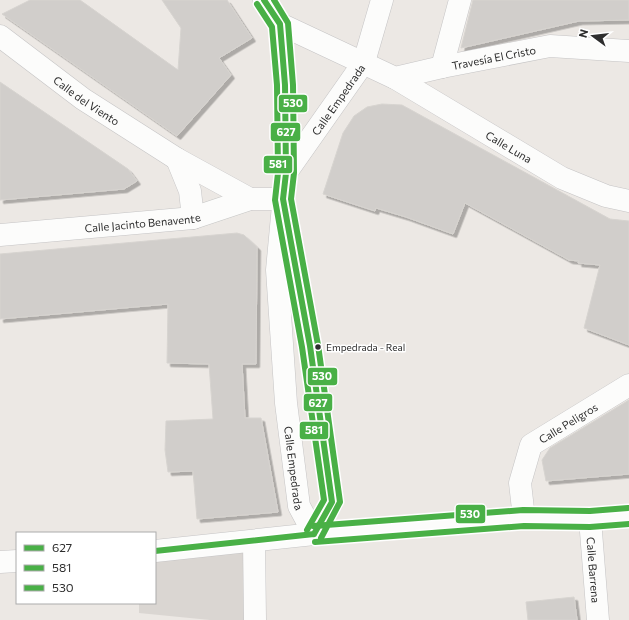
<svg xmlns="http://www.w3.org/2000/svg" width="629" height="620" viewBox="0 0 629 620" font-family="Commissioner,sans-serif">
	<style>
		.plaza { fill: #dad6d2 }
		.building { fill: #d1cecb; stroke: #d7d4d0; filter: url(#shadow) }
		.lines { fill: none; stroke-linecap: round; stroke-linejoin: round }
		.minor-casing { stroke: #c5c4c5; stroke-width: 23 }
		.tertiary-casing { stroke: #c5c4c5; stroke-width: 23 }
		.minor { stroke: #fcfcfb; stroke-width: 22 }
		.tertiary { stroke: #fcfcfb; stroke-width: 22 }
		.bus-1-casing { stroke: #fff; stroke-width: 9 }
		.bus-2-casing { stroke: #fff; stroke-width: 9 }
		.bus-3-casing { stroke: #fff; stroke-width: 9 }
		.bus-1 { stroke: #49b046; stroke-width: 6 }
		.bus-2 { stroke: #49b046; stroke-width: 6 }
		.bus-3 { stroke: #49b046; stroke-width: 6 }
		.bus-dot { fill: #2e2e2e; stroke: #fff; stroke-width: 1.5 }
		.labels { text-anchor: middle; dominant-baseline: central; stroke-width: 3; stroke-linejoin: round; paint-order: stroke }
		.bus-label { font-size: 10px; fill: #2e2e2e; stroke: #fff; text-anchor: start }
		.street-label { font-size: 11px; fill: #2e2e2e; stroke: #fff }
		.line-badge { stroke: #fff; stroke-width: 1.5 }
		.badge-label { font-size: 11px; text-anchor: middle; font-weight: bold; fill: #fff }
	</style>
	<defs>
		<filter id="shadow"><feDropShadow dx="3.5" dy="3.5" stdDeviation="0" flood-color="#0004"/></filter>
	</defs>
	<rect width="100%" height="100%" fill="#ece8e4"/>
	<path class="plaza" d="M254 541 255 620H210L139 613V603H155V551Z"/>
	<path class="building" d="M30 0H80L178 70 181 28 162 0H227L252 38 219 58 231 75 177 136 2 14Z
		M473 0H629V20L579 21 461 48Z
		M0 82 128 169 137 181 124 189 0 200Z
		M382 104 402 105 610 219 629 221V345L584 328 600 265 578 263 579 261 569 260 465 203 453 234 406 217 376 208 375 211 323 194 343 133 354 116 367 107Z
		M237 233 244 235 257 247 256 364H242L245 418H261L278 512 197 519 193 471 168 472 165 450 166 421 213 419 209 364 167 363 168 304 0 319V254Z
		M629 400V474L546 481 542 460 550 448Z
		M574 597 577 620H528L526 602Z"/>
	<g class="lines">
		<g class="minor-casing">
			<g id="minor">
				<path id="s1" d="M264 0 280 24 285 85 286 173 277 270 286 403 299 506 314 534"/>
				<path id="s2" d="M280 24 395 78 442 67 550 46 629 51"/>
				<path id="s3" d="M0 36 83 99 177 159 250 199"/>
				<path d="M442 67 460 0"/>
				<path id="s4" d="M395 78 562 178 606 196 629 201"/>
				<path d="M177 159 190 191 193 218"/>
				<path id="s5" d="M286 173 364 62 382 0"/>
				<path d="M288 228 310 346 332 502 314 534"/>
				<path id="s6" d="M0 235 193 218 250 199H283"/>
				<path id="s7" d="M524 518 520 483 531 445 629 385"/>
				<path id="s8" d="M590 519 598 620"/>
				<path d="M254 541 255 620"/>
			</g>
		</g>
		<g class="tertiary-casing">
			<path id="tertiary" d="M155 551 314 534 524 518 590 519 629 516
				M0 562 17 561"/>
		</g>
		<use href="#minor" class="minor"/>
		<use href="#tertiary" class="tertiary"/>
		<g class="bus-1-casing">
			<path id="bus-1" d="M264 0 280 24 285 85 286 173 283 199 310 346 332 502 314 534
				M155 551 314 534"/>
		</g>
		<g class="bus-2-casing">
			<path id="bus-2" d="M257 4 272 27 277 85 278 173 275 200 302 347 324 500 307 530
				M315 542 524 526 590 527 629 524"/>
		</g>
		<g class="bus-3-casing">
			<path id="bus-3" d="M274 0 288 23 293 85 294 173 291 199 318 345 340 502 321 538
				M313 526 523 510 590 511 628 508"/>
		</g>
		<use href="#bus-1" class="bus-1"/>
		<use href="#bus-2" class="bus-2"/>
		<use href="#bus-3" class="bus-3"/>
	</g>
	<circle class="bus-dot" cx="318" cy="347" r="3.5"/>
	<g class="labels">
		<g class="bus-label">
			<text x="326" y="347">Empedrada - Real</text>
		</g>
		<g class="street-label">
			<text stroke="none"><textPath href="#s2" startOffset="228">Travesía El Cristo</textPath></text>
			<text stroke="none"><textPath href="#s3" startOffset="108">Calle del Viento</textPath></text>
			<text stroke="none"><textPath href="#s5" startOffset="90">Calle Empedrada</textPath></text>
			<text stroke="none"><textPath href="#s4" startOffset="133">Calle Luna</textPath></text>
			<text stroke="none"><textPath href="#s6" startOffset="143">Calle Jacinto Benavente</textPath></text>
			<text stroke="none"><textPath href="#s7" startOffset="118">Calle Peligros</textPath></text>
			<text stroke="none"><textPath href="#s1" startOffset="474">Calle Empedrada</textPath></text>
			<text stroke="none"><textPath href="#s8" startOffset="51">Calle Barrena</textPath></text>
		</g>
	</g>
	<g class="line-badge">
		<rect x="278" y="94" width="30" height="19" rx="4" fill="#49b046"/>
		<rect x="270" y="122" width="31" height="20" rx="4" fill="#49b046"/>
		<rect x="263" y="155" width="30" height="19" rx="4" fill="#49b046"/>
		<rect x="307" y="367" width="31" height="19" rx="4" fill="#49b046"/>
		<rect x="303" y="393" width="30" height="19" rx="4" fill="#49b046"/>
		<rect x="299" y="421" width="30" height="19" rx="4" fill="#49b046"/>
		<rect x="455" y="504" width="31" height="20" rx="4" fill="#49b046"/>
	</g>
	<g class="badge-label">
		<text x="293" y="107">530</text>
		<text x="286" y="136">627</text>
		<text x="278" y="168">581</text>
		<text x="322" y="380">530</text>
		<text x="318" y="407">627</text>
		<text x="314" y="434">581</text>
		<text x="470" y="518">530</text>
	</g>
	<rect x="16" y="532" width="140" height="72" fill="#ffffff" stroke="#ababab"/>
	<rect x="24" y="545" width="20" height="6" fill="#49b046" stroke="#ababab"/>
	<text x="52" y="552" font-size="12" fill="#2e2e2e">627</text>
	<rect x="24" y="565" width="20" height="6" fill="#49b046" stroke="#ababab"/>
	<text x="52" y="572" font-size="12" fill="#2e2e2e">581</text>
	<rect x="24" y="585" width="20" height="6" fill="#49b046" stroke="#ababab"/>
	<text x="52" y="592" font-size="12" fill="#2e2e2e">530</text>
	<g transform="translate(593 36) rotate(285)" stroke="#ffffff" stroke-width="3" paint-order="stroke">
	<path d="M0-3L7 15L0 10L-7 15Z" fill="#2e2e2e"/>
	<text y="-6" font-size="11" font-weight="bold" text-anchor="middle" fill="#2e2e2e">N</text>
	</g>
</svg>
